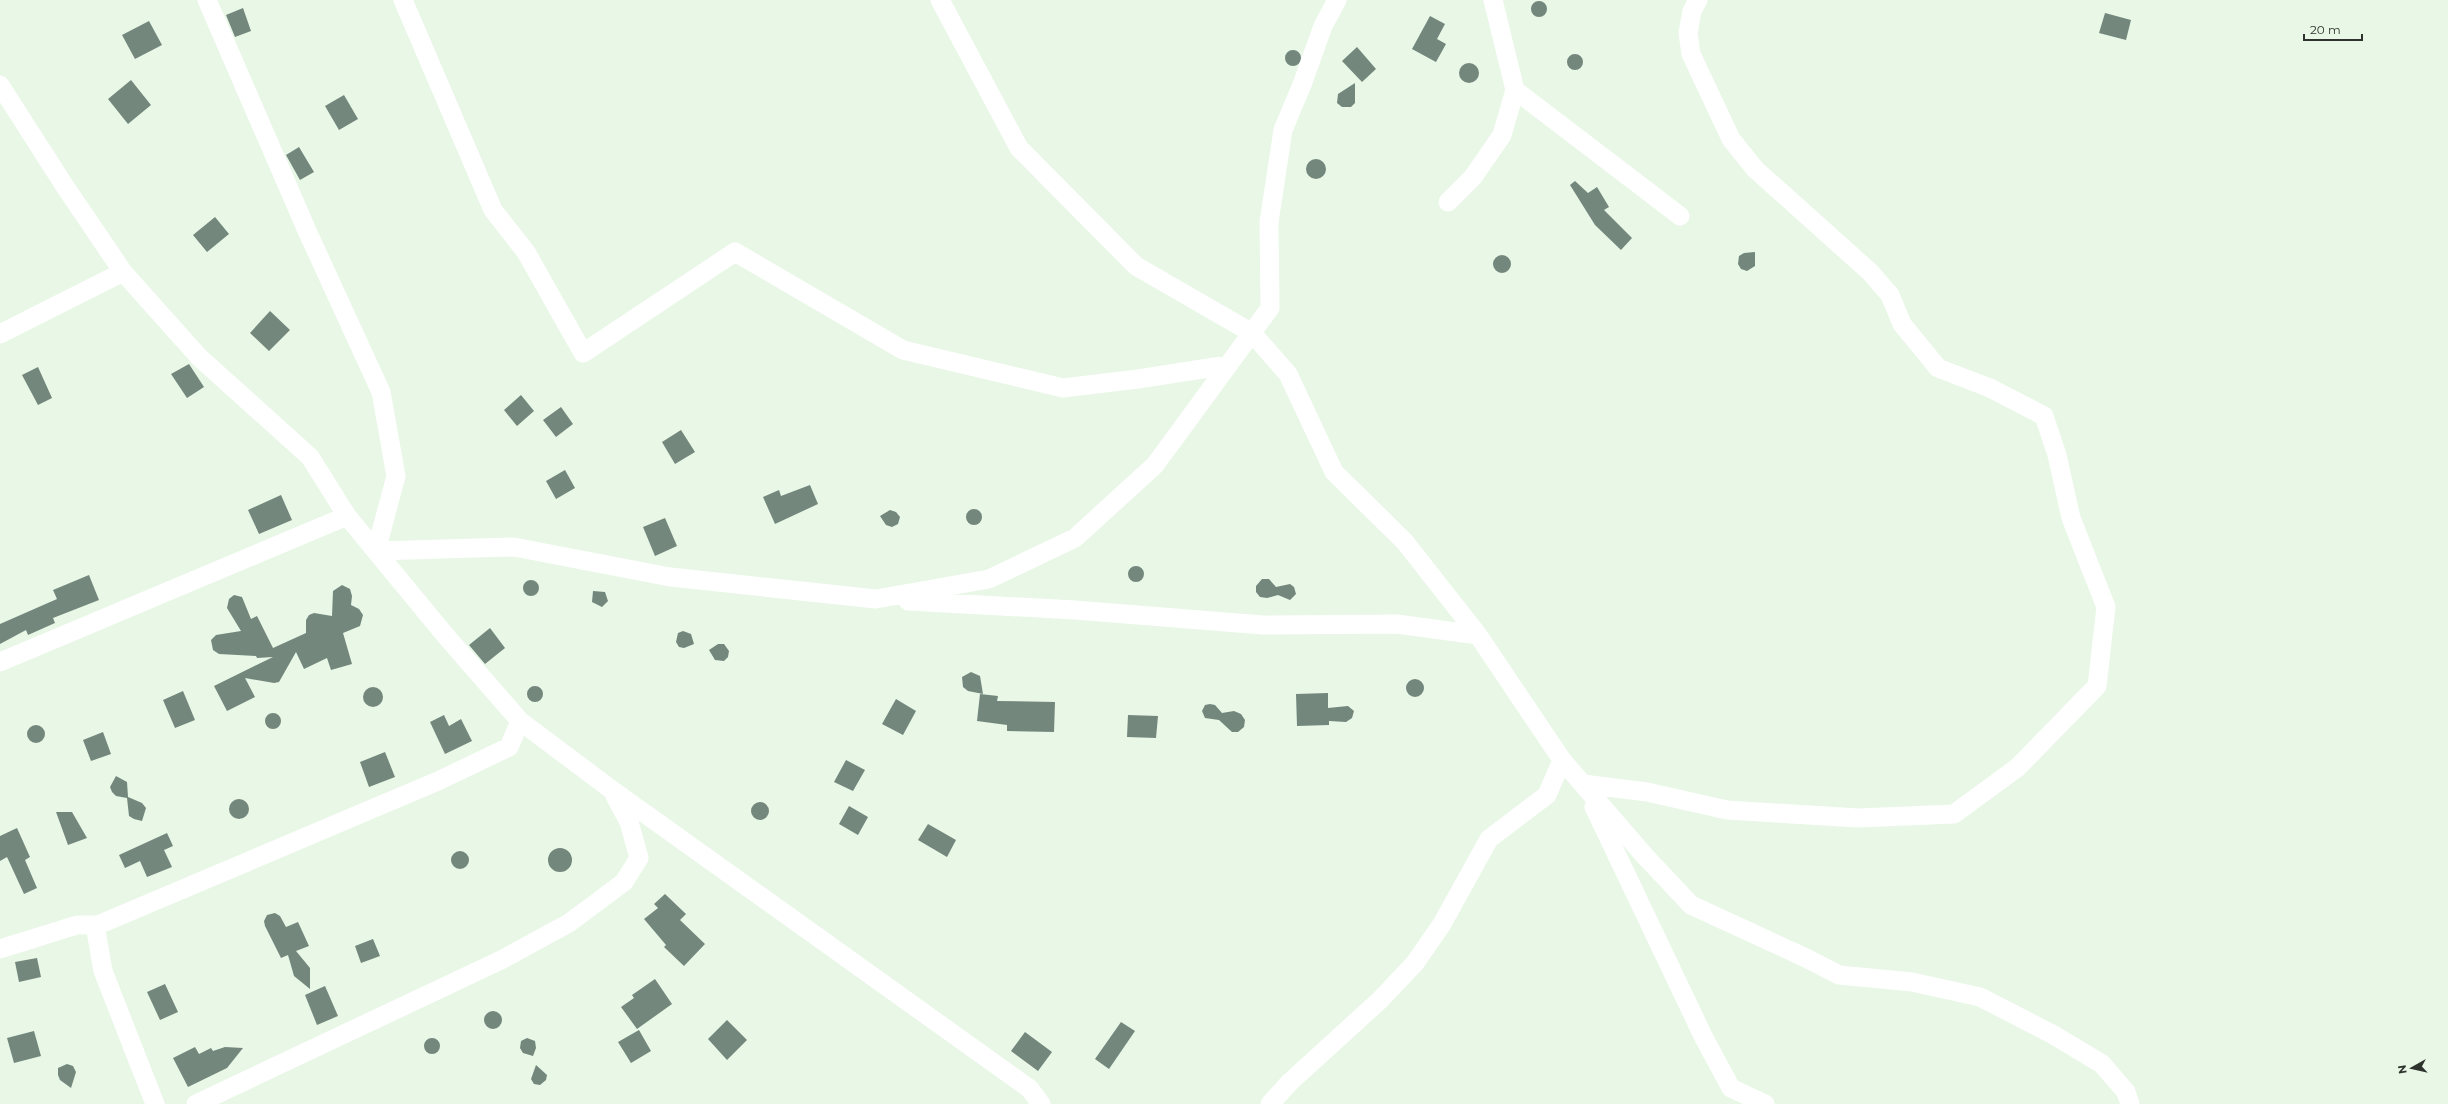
<svg xmlns="http://www.w3.org/2000/svg" width="2448" height="1104" viewBox="0 0 2448 1104" font-family="Montserrat,sans-serif">
	<style>
		.building { fill: #73877d }
		.lines { fill: none; stroke-linecap: round; stroke-linejoin: round }
		.minor { stroke: #fff; stroke-width: 19 }
	</style>
	<rect width="100%" height="100%" fill="#e8f7e6"/>
	<path class="building" d="M1531 9a8 8 0 1 1 16 0a8 8 0 1 1-16 0Z
		M243 8 251 31 235 37 226 15Z
		M2105 13 2131 20 2126 40 2099 33Z
		M1430 16 1445 24 1437 39 1446 44 1436 62 1412 49Z
		M149 21 162 45 135 59 122 35Z
		M1357 47 1376 69 1362 82 1342 61Z
		M1285 58a8 8 0 1 1 16 0a8 8 0 1 1-16 0Z
		M1567 62a8 8 0 1 1 16 0a8 8 0 1 1-16 0Z
		M1459 73a10 10 0 1 1 20 0a10 10 0 1 1-20 0Z
		M131 80 151 105 128 124 108 99Z
		M1355 83V103L1351 107H1342L1337 103 1338 94Z
		M344 95 358 119 339 130 325 106Z
		M299 147 314 172 300 180 286 155Z
		M1306 169a10 10 0 1 1 20 0a10 10 0 1 1-20 0Z
		M1575 181 1588 193 1597 187 1609 207 1604 210 1632 238 1621 250 1595 225 1570 185Z
		M215 217 229 234 207 252 193 235Z
		M1755 252V266L1747 271 1741 269 1738 264 1739 256 1744 253Z
		M1493 264a9 9 0 1 1 18 0a9 9 0 1 1-18 0Z
		M270 311 290 330 269 351 250 333Z
		M189 364 204 387 187 398 171 374Z
		M38 367 52 398 38 405 22 375Z
		M521 395 534 411 517 426 504 410Z
		M561 407 573 424 556 437 543 420Z
		M681 430 695 452 675 464 662 442Z
		M565 470 575 488 556 499 546 481Z
		M810 485 818 504 775 524 763 497 779 490 781 496Z
		M281 495 292 520 259 534 248 510Z
		M966 517a8 8 0 1 1 16 0a8 8 0 1 1-16 0Z
		M890 510 896 512 900 517 898 524 892 527 886 525 880 516Z
		M665 518 677 546 655 556 643 527Z
		M1128 574a8 8 0 1 1 16 0a8 8 0 1 1-16 0Z
		M89 575 99 600 53 618 55 623 28 635 26 630 0 644V624L57 599 53 590Z
		M1262 579H1269L1276 587 1290 584 1294 587 1296 594 1290 600 1278 595 1267 598 1260 597 1256 592V586Z
		M523 588a8 8 0 1 1 16 0a8 8 0 1 1-16 0Z
		M342 585 350 589 352 596 351 605 359 609 363 615 360 626 343 633 352 664 331 670 327 658 304 669 296 652 279 682 274 683 245 678 255 697 227 711 214 686 273 657 257 658 256 656 219 654 213 650 211 640 216 635 241 631 227 608 229 599 234 595 242 597 251 619 257 616 273 648 306 633V620L309 615 314 613 332 616 333 591Z
		M593 591 605 592 608 601 602 607 592 602Z
		M490 628 505 648 485 664 469 645Z
		M683 631 691 634 694 644 684 648 679 647 676 642 678 633Z
		M718 644H724L729 651 728 657 724 661 715 660 709 650Z
		M971 672 980 676 983 694 968 691 963 687 962 677Z
		M1406 688a9 9 0 1 1 18 0a9 9 0 1 1-18 0Z
		M527 694a8 8 0 1 1 16 0a8 8 0 1 1-16 0Z
		M363 697a10 10 0 1 1 20 0a10 10 0 1 1-20 0Z
		M183 691 195 720 175 728 163 700Z
		M1328 693V708L1348 706 1354 711 1352 718 1346 722 1329 721V725L1297 726 1296 694Z
		M980 694 998 696 997 701 1055 702 1054 732 1007 731V725L977 721Z
		M896 699 916 711 903 735 882 724Z
		M1210 704 1215 705 1222 713 1234 711 1241 714 1245 720 1244 727 1238 732H1232L1219 720 1205 718 1202 711 1205 705Z
		M265 721a8 8 0 1 1 16 0a8 8 0 1 1-16 0Z
		M444 715 449 726 461 719 472 741 445 754 430 722Z
		M1128 715 1158 716 1156 738 1127 737Z
		M27 734a9 9 0 1 1 18 0a9 9 0 1 1-18 0Z
		M103 732 111 754 91 761 83 740Z
		M385 752 395 777 369 787 360 762Z
		M846 760 865 770 853 791 834 782Z
		M116 776 127 782 128 797 142 803 146 808 142 821 134 819 129 816 127 798 116 796 112 792 110 787Z
		M229 809a10 10 0 1 1 20 0a10 10 0 1 1-20 0Z
		M751 811a9 9 0 1 1 18 0a9 9 0 1 1-18 0Z
		M849 806 868 817 858 835 839 824Z
		M56 812H72L87 838 68 845Z
		M928 824 956 840 947 857 918 840Z
		M17 828 30 857 25 860 37 888 24 894 7 857 0 861V836Z
		M167 833 173 846 164 850 172 867 147 877 140 861 125 868 119 855Z
		M548 860a12 12 0 1 1 24 0a12 12 0 1 1-24 0Z
		M451 860a9 9 0 1 1 18 0a9 9 0 1 1-18 0Z
		M665 894 686 914 680 920 705 944 684 966 664 947 666 945 644 919 658 908 654 904Z
		M275 913 280 916 286 927 298 922 309 946 296 951 310 968V989L294 976 288 955 281 958 265 926 264 921 267 915Z
		M373 939 380 956 361 963 355 946Z
		M37 958 41 977 19 982 15 962Z
		M655 979 672 1004 637 1029 621 1007 634 998 632 995Z
		M165 984 178 1012 160 1020 147 992Z
		M325 986 338 1016 317 1025 305 995Z
		M484 1020a9 9 0 1 1 18 0a9 9 0 1 1-18 0Z
		M727 1020 747 1040 727 1060 708 1039Z
		M1121 1022 1135 1031 1109 1069 1095 1059Z
		M639 1030 651 1051 631 1063 618 1042Z
		M34 1031 41 1056 14 1063 7 1038Z
		M1025 1032 1052 1052 1038 1071 1011 1051Z
		M424 1046a8 8 0 1 1 16 0a8 8 0 1 1-16 0Z
		M527 1038 535 1041 536 1048 533 1056 523 1053 520 1048 521 1041Z
		M195 1047 199 1054 211 1048 213 1051 225 1047 243 1048 227 1068 188 1087 173 1058Z
		M67 1064 73 1066 76 1072 71 1088 60 1080 58 1075V1068Z
		M536 1065 547 1075 546 1080 540 1085 534 1084 531 1079Z"/>
	<g class="lines">
		<path class="minor" d="M207 0 308 233 381 392 396 476 376 551 514 547 670 577 876 599 989 579 1075 538 1155 465 1270 308 1269 222 1283 130 1303 82 1323 26 1337 0
			M403 0 493 210 526 252 583 353 735 252 903 350 1063 388 1138 379 1228 365
			M940 0 1019 148 1136 266 1252 333 1288 374 1334 472 1405 542 1478 635 1562 760 1547 795 1489 839 1442 924 1415 963 1380 1000 1290 1082 1270 1104
			M0 85 64 185 123 272 199 357 310 457 347 516 445 635 520 721 612 790 1030 1089 1041 1104
			M1515 90 1680 216
			M1448 202 1473 177 1502 135 1515 90 1493 0
			M0 334 123 272
			M908 601 1075 610 1263 625 1397 624 1478 635
			M0 662 347 516
			M1562 760 1644 855 1691 905 1806 958 1839 975 1912 982 1980 997 2052 1034 2102 1064 2126 1092 2130 1104
			M1583 784 1647 792 1727 810 1858 818 1954 814 2018 767 2097 686 2106 607 2071 518 2057 455 2044 416 1990 388 1938 368 1902 324 1890 295 1870 272 1755 169 1731 139 1691 54 1688 33 1692 11 1698 0
			M1594 807 1704 1038 1731 1088 1765 1104
			M95 925 103 971 155 1104
			M0 949 77 925H98L438 781 509 747 520 721
			M196 1104 501 960 569 923 624 882 639 858 629 822 615 796"/>
	</g>
	<g transform="translate(2412 1068) rotate(262)" stroke="#e8f7e6" stroke-width="3" paint-order="stroke">
	<path d="M0-3L7 15L0 10L-7 15Z" fill="#2e342d"/>
	<text y="-6" font-size="11" font-weight="bold" text-anchor="middle" fill="#2e342d">N</text>
	</g>
	<path d="M2304 34v6h58v-6" fill="none" stroke="#2e342d" stroke-width="2"/>
	<text x="2310" y="34" font-size="12" fill="#2e342d" stroke="#e8f7e6" stroke-width="3" paint-order="stroke">20 m</text>
</svg>
